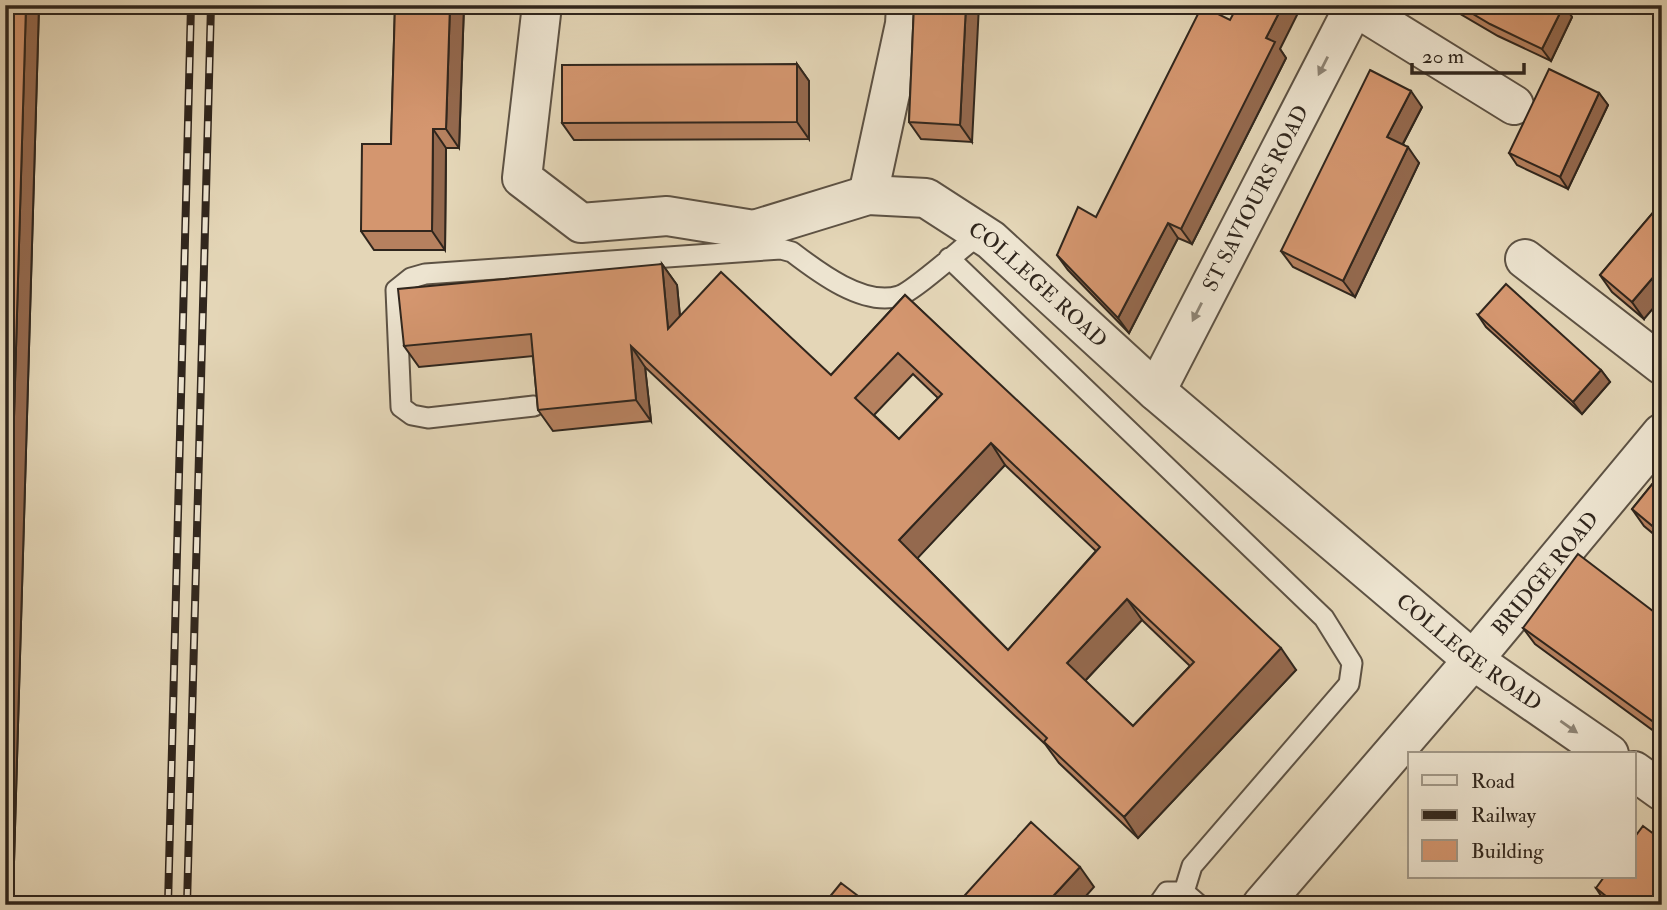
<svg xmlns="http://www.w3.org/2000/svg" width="1667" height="910" viewBox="0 0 1667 910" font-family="'IM FELL Double Pica',serif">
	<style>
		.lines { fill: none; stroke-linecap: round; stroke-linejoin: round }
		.lane-casing { stroke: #5d5244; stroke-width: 23 }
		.street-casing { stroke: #5d5244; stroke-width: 42 }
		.lane { stroke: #ede4d0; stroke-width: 19 }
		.street { stroke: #ede4d0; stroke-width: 38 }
		.rail-casing { stroke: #30261d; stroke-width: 8 }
		.rail { stroke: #ede4d0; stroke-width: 5; stroke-dasharray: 16; stroke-linecap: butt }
		.wall { fill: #b6815f; stroke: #30261d; stroke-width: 2; fill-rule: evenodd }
		.shaded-wall { fill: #94694e; stroke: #30261d; stroke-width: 2 }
		.building { fill: #d4966f; stroke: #30261d; stroke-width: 2; fill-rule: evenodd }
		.oneway { fill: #8e8576 }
		.labels { text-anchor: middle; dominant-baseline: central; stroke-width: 5; stroke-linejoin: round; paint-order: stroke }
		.street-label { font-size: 21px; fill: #30261d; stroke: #ede4d0 }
	</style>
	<rect width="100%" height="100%" fill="#e4d6b7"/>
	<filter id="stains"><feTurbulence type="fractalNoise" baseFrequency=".00286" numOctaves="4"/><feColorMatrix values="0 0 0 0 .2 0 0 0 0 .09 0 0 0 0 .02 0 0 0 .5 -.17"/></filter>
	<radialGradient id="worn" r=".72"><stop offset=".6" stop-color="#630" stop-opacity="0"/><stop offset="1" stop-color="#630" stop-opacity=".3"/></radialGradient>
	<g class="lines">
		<g class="lane-casing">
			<path id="lane" d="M949 258 1324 618 1352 663 1349 684 1192 866 1184 892
				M534 406 428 418 412 415 401 407 396 290 411 278 425 274 781 249 792 252C818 272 864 307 899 296 913 292 965 245 980 234
				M1158 905 1167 892H1184L1199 905"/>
		</g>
		<g class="street-casing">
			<g id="street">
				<path id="s1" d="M542 5 522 178 581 223 667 216 754 230 868 195 926 198 991 240 1156 391 1473 660 1609 754"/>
				<path d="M1354 6 1514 105"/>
				<path d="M868 195 905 24 906 5"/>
				<path d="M1525 259 1662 365"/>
				<path id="s2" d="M1156 391 1355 5"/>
				<path d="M1634 771 1662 791"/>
				<path id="s3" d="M1262 905 1473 660 1662 433"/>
			</g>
		</g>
		<use href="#lane" class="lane"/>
		<use href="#street" class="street"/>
		<g class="rail-casing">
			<path id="rail" d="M168 905 191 5
				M187 905 211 5"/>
		</g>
		<use href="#rail" class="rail"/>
	</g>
	<path class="wall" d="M5 5H39L14 862 5 867Z
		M395 5H464L459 148H446L445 250H374L361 231 391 144Z
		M592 5H653V11L595 10Z
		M914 5 972 142 921 139 909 122Z
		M1445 5H1564L1572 17 1551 61 1498 36Z
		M1280 49 1286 58 1192 244 1178 238 1129 333 1068 270 1057 255 1096 217Z
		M797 64 809 81V139L574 140 562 123Z
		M1599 93 1608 105 1568 189 1517 165 1509 153Z
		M1422 107 1403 144 1419 163 1355 297 1293 267 1281 251Z
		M1662 202 1644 319 1612 292 1600 275Z
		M662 264 677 285 680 316 831 375 905 295 1296 670 1138 838 1059 763 1045 744 645 367 651 421 553 431 538 410 533 356 419 367 404 346ZM913 374 938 398 899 439 874 415ZM1005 465 1096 551 1008 650 917 558ZM1142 620 1190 666 1133 726 1085 681Z
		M1478 315 1601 370 1610 382 1582 414 1486 327Z
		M1662 472V541L1644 526 1632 509Z
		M1662 618V737L1535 644 1523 628Z
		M1596 888 1662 905H1607Z"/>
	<path class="shaded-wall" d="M26 5H39L14 862 5 850V725Z
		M450 5H464L459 148 446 129Z
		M966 5H979L972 142 960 125Z
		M1283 5H1302L1280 49 1286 58 1192 244 1181 229 1266 38Z
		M1564 5 1572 17 1551 61 1542 49Z
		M797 64 809 81V139L797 122Z
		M1411 91 1422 107 1398 153 1387 137Z
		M1599 93 1608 105 1568 189 1560 177Z
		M433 129 446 148 445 250 432 231Z
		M1408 147 1419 163 1355 297 1343 281Z
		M1168 223 1178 238 1129 333 1118 318Z
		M662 264 677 285 683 350 668 329Z
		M1662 267V298L1644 319 1632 302Z
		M631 346 645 367 651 421 636 400Z
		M1601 370 1610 382 1582 414 1573 402Z
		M991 443 1005 465 914 562 899 540Z
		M1127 599 1142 620 1082 684 1067 663Z
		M1281 648 1296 670 1138 838 1124 817Z
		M1080 867 1094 887 1078 905H1045Z"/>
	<path class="building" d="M5 5H26L5 725Z
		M395 5H450L446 129H433L432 231H361L362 144H391Z
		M914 5H966L960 125 909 122Z
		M1238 5H1283L1266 38 1275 42 1181 229 1168 223 1118 318 1057 255 1078 207 1096 217 1202 6 1230 20Z
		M1458 5H1564L1542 49 1490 24Z
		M797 64V122L562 123V65Z
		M1549 69 1599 93 1560 177 1509 153Z
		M1370 70 1411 91 1387 137 1408 147 1343 281 1281 251Z
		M1662 202V267L1632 302 1600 275Z
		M662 264 668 329 721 272 831 375 905 295 1281 648 1124 817 1044 742 1047 738 631 346 636 400 538 410 531 334 404 346 398 289ZM898 353 942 394 899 439 855 398ZM991 443 1100 547 1008 650 899 540ZM1127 599 1194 662 1133 726 1067 663Z
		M1506 284 1601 370 1573 402 1478 315Z
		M1662 472V534L1632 509Z
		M1578 554 1662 618V728L1523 628Z
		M1031 822 1080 867 1045 905H956Z
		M1643 826 1662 840V905H1617L1596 888 1604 877H1634V838Z
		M841 883 870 905H823Z"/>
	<defs><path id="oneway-solid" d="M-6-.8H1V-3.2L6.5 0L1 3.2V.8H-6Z" transform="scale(1.75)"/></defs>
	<g class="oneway">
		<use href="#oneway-solid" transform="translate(1323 66) rotate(117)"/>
		<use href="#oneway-solid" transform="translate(1197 312) rotate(117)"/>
		<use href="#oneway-solid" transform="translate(1569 727) rotate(35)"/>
	</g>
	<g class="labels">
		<g class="street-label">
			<text stroke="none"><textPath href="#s2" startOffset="217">ST SAVIOURS ROAD</textPath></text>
			<text stroke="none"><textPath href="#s1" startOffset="742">COLLEGE ROAD</textPath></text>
			<text stroke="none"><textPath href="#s3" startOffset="436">BRIDGE ROAD</textPath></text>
			<text stroke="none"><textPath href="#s1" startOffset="1309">COLLEGE ROAD</textPath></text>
		</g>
	</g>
	<rect width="1667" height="910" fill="none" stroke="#e4d6b7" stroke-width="28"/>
	<rect x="7" y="7" width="1653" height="896" fill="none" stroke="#30261d" stroke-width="3.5"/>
	<rect x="14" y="14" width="1639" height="882" fill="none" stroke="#30261d" stroke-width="2"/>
	<rect x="1408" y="752" width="228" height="126" fill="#ede4d0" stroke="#a19888" stroke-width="2"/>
	<rect x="1422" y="775" width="35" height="10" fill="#ede4d0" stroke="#a19888" stroke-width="2"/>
	<text x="1471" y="788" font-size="21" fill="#30261d">Road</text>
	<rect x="1422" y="810" width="35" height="10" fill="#30261d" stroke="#a19888" stroke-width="2"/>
	<text x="1471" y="822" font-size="21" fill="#30261d">Railway</text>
	<rect x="1422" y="840" width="35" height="21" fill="#d4966f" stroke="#a19888" stroke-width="2"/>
	<text x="1471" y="858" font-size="21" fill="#30261d">Building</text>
	<path d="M1412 63v10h112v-10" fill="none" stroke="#30261d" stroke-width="3.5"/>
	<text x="1422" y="63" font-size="21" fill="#30261d" stroke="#ede4d0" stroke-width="5" paint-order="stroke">20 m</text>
	<rect width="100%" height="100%" filter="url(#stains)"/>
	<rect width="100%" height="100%" fill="url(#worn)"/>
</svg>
